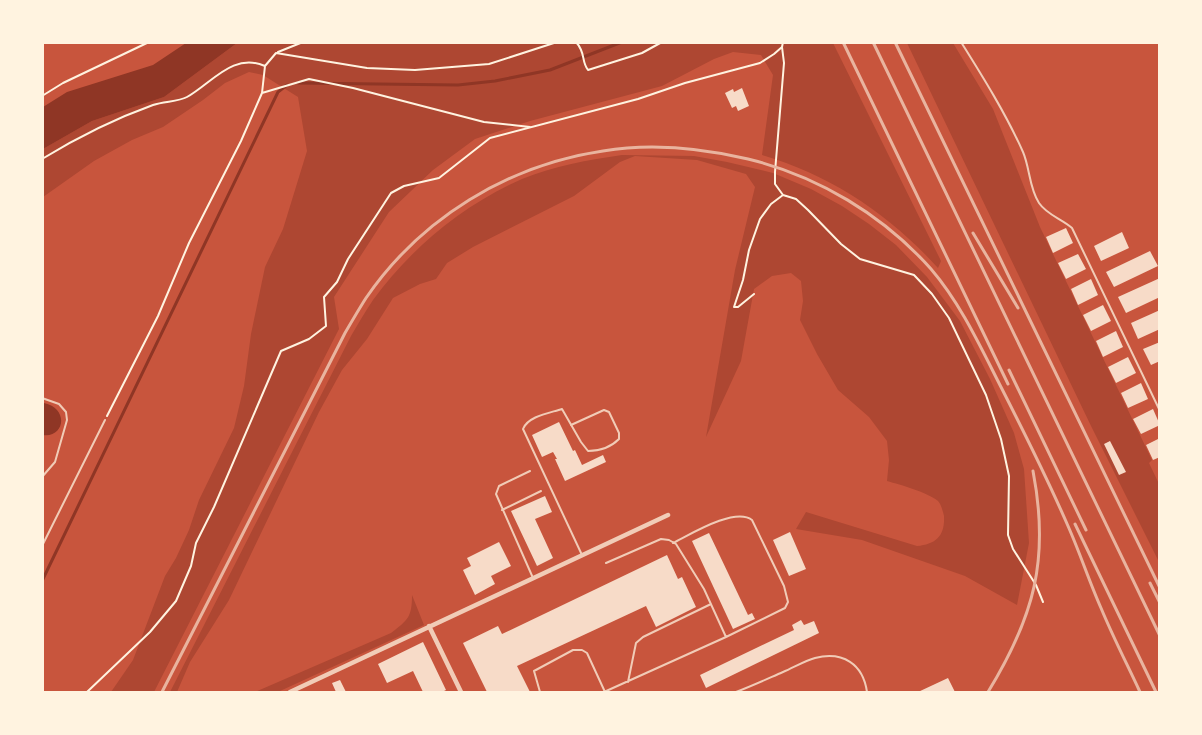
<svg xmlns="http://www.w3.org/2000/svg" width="1202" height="735" viewBox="0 0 1202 735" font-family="Rubik,sans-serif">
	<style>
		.green { fill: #ae4732 }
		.water { fill: #8f3625 }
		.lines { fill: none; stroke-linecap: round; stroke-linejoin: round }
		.stream { stroke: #8f3625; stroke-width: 3 }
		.building { fill: #f7dbc8 }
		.path { stroke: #fff3e0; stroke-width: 2 }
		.service { stroke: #f1ccb7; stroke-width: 2 }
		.minor { stroke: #f1ccb7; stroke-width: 4.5 }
		.rail { stroke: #e9b49f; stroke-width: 3 }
	</style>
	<rect width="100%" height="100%" fill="#c8553d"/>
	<path class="green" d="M237 43H833L941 261 938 268C890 215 831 175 762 155L773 75 761 55 733 52 714 59 662 86 530 121 475 139 433 170 389 212 334 297 339 329 154 692H111L133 660 165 576 176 558 189 530 199 500 234 428 244 386 251 334 265 267 283 229 307 151 298 97 263 75 249 72 225 83 203 100 163 127 132 140 94 161 43 197V149L92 121 164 97Z
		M907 43H953L993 109 1040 227 1152 460 1149 463 1159 484V562L1092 428Z
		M622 155 694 156 727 162 773 173 811 189 842 206 869 224 896 245 927 277 960 321 990 379 1014 433 1024 469 1029 543 1017 605 965 576 862 540 796 529 806 512 917 546C936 544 945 536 944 516 943 512 941 504 938 501 927 492 901 485 887 481L889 460 887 441 869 417 838 390 817 354 800 320 803 301 801 281 791 273 772 276 754 289 741 361 706 437 735 270 755 187 746 174 697 160 635 156 620 162 574 196 473 247 447 263 436 279 420 284 393 298 367 339 342 370 319 412 229 600 190 662 177 692H170L351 336C358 324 365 312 373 300 411 248 463 205 522 179 554 166 588 160 622 155Z
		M412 595 424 625 280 691 255 692 391 633C408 620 412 617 412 595Z"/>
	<path class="water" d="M186 43H237L164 97 92 121 43 149V107L67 92 153 65Z
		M44 403C69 408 65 438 43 435V404Z"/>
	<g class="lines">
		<path class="stream" d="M298 83 458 85 495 81 550 70 622 42
			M42 581 278 92 287 85"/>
	</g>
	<path class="building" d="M742 88 749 106 738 111 736 106 732 108 725 93 733 89 734 92Z
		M1066 228 1073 243 1053 253 1046 237Z
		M1122 232 1129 248 1101 261 1094 246Z
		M1150 251 1158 266 1114 287 1106 272Z
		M1078 254 1086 269 1066 279 1058 263Z
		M1160 278V297L1126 313 1118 297Z
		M1091 279 1098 295 1078 305 1071 289Z
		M1103 305 1111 321 1091 331 1083 315Z
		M1160 310V329L1138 339 1131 323Z
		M1116 331 1123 347 1103 357 1096 341Z
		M1160 342V361L1151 365 1143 349Z
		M1128 357 1136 373 1116 383 1108 367Z
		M1141 383 1148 399 1128 408 1121 393Z
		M1153 409 1160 425 1141 434 1133 419Z
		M559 422 573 451 575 450 582 465 603 455 606 462 565 481 555 459H557L553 452 542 457 532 435Z
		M1160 438V457L1153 460 1146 445Z
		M1110 441 1126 472 1119 475 1104 444Z
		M545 496 552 512 535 519 553 558 537 566 511 511Z
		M790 532 806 569 789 576 773 540Z
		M709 533 748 615 752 613 755 619 733 629 692 541Z
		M499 542 511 566 491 576 495 584 475 595 463 570 471 566 467 558Z
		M667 555 678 579 682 577 696 607 656 627 646 606 517 666 530 692H487L463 643 498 626 502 634Z
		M801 620 804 625 814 621 819 633 706 688 700 675 794 630 792 625Z
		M423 642 446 690 442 692H423L413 671 387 683 378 664Z
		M948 678 955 692H918Z
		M340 680 346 692H336L332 683Z"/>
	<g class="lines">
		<path class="path" d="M576 42C586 53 581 61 588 70L642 53 662 42
			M782 47 784 63 775 172V184L783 195 796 199 808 210 841 244 860 259 914 275 932 294 949 318 986 395 1001 439 1009 476 1008 535 1013 549 1036 585 1043 602
			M278 52 303 42
			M265 66 276 53 367 68 415 70 489 64 557 42
			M262 93 309 79 353 88 484 122 530 127
			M42 96 63 83 149 42
			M42 159C78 137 114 119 153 105 164 101 178 102 187 97 212 83 233 52 265 66L262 93 241 141 189 243 158 316 107 416
			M754 294 738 307H734L743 280 749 250 760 219 771 204 783 195
			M87 692 150 632 176 601 191 566 196 543 214 507 281 351 309 339 326 326 324 297 337 282 348 259 391 193 404 186 439 178 490 138 638 99 685 83 760 63 774 54 782 47 783 42"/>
		<path class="service" d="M961 42C983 77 1006 114 1023 152 1030 168 1029 188 1039 203 1047 215 1062 219 1072 228L1160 411
			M42 398 59 404 66 412 67 420 55 462 42 477
			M571 425 604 410 609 412 619 433V439C610 448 600 451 588 451L581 442 562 409C550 413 528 416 523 429L582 555
			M530 471 499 486 496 494 533 578
			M502 510 541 491
			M673 543C691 534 735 507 752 520L784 586 788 602 785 608 726 637
			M42 546 105 420
			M628 682 636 643 643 637 711 604
			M540 692 534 671 573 650H582L587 653 605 692
			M604 692 726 637 704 589 676 544 669 540 661 539 606 563
			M736 692C752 686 767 679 783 672 793 668 804 661 815 658 843 651 863 664 867 692"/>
		<path class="minor" d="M429 626 461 692
			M290 692 668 515"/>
		<path class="rail" d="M843 42 1008 384
			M873 42 1160 636
			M895 42 1160 588
			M973 233 1018 308
			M1009 370 1086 530
			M1075 524 1156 692
			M1150 583 1160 603
			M162 692 345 333C352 321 359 309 366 298 421 218 508 165 603 151 651 143 701 148 748 159 818 176 883 215 931 269 961 304 981 348 1002 389 1025 434 1048 480 1068 526 1080 553 1089 581 1101 608 1113 637 1127 664 1140 692
			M988 692C1034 617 1050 559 1033 471"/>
	</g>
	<rect width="1202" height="735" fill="none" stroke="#fff3e0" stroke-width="88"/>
</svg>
